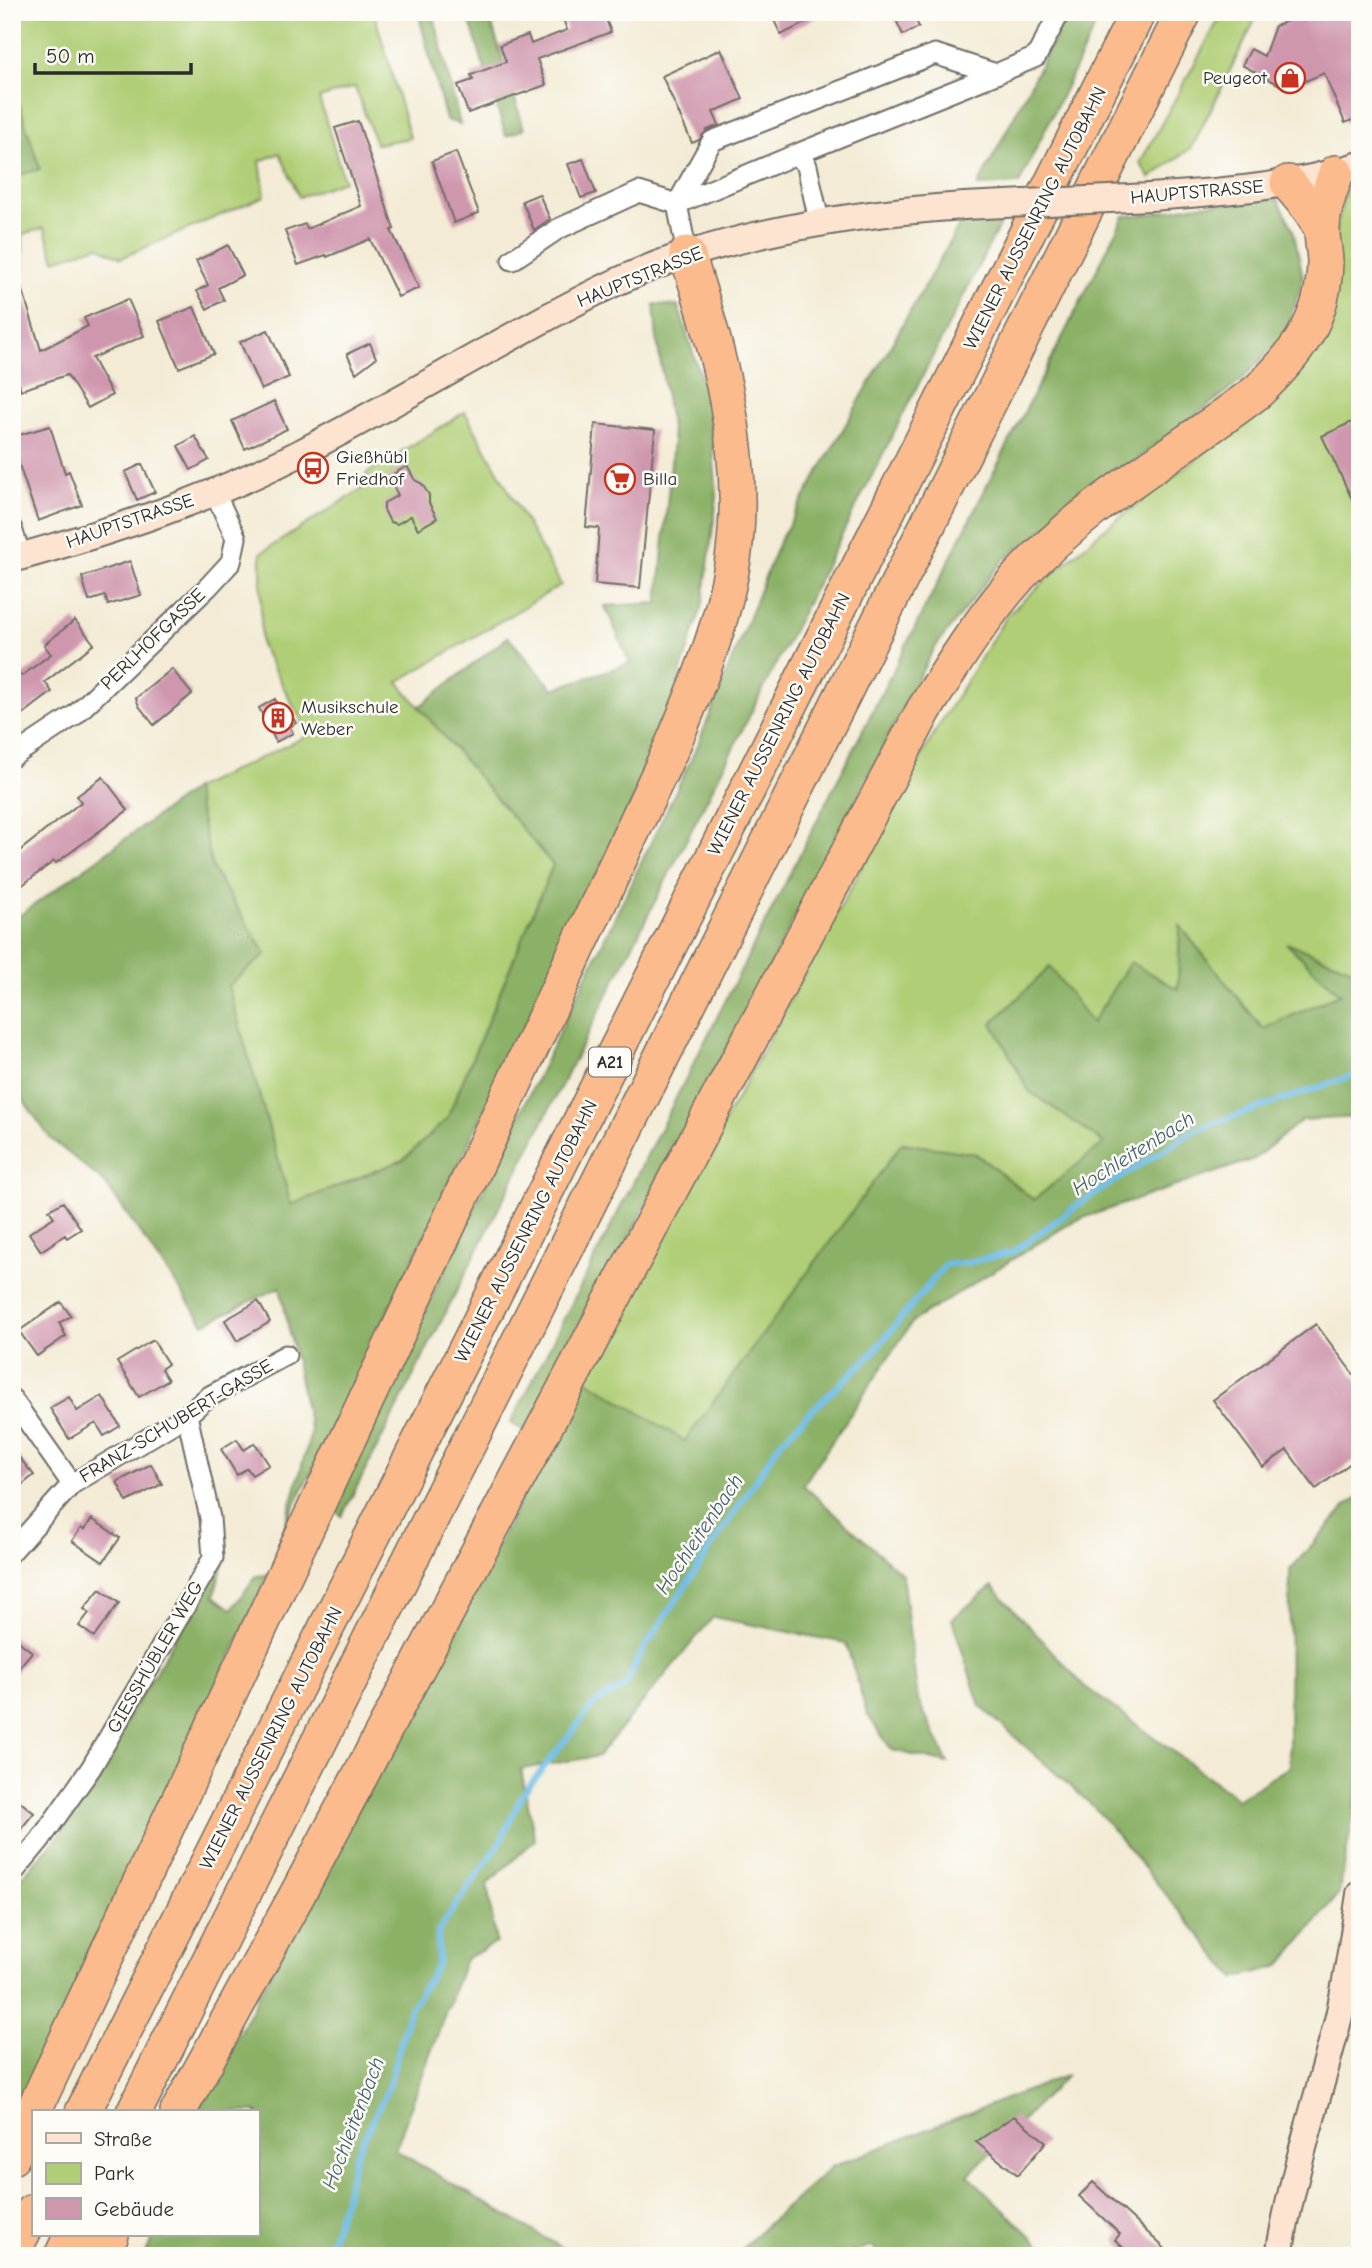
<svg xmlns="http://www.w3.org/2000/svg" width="1372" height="2268" viewBox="0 0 1372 2268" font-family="'Comic Neue',sans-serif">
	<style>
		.green { fill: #afce75; stroke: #6d7c50; stroke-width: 2 }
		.forest { fill: #8bb166; stroke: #5b6e48; stroke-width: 2 }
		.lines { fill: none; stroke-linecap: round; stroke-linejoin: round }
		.stream { stroke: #6dbce8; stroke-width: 6 }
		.building { fill: #cf97ae }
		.street-casing { stroke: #716e66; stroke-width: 23 }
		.secondary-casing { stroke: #716e66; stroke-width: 30 }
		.highway-casing { stroke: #716e66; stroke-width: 38 }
		.street { stroke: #fff; stroke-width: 19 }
		.secondary { stroke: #fde4d1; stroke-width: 26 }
		.highway { stroke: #fbbb8d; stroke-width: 35 }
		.secondary-bridge-casing { stroke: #716e66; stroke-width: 30; stroke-linecap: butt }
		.secondary-bridge { stroke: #fde4d1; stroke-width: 26 }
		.labels { text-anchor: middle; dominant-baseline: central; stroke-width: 5; stroke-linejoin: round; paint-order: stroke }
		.shield { fill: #fdfcf7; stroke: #6a6a68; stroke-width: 2 }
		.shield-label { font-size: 18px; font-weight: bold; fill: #2b2b2b }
		.poi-label { font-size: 19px; fill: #2b2b2b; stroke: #fdfcf7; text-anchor: start }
		.street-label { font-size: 19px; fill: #2b2b2b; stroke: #fdfcf7 }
		.water-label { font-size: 21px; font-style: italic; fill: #425e6d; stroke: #fdfcf7 }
	</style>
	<rect width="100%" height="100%" fill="#fdfcf7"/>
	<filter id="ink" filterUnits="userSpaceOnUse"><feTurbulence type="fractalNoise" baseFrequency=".0143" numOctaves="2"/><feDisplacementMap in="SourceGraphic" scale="14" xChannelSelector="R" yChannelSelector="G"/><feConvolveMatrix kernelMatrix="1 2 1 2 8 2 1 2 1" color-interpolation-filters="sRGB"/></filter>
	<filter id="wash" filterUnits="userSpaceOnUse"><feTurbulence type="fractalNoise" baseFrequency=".00686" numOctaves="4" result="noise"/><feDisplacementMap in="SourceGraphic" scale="28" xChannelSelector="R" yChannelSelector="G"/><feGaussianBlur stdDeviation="1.57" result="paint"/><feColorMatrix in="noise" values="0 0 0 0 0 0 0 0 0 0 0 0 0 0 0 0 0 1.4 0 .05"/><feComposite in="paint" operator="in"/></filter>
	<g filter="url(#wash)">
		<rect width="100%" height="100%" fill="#f3ebd5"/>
		<path class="green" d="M12 12H338L341 14 345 12H374L410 138 376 144 355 87 319 98 344 181 299 197 280 153 260 161 265 196 121 258 98 246 55 260 44 228 23 234V269L12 271V177L39 168 12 82Z
			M1223 12H1259L1192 147 1150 178 1140 163Z
			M1360 186V972L1288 944 1340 994 1263 1029 1180 927 1178 989 1091 1023 1050 968 1029 1091 1105 1143 1034 1200 976 1154 902 1143 685 1442 585 1379 936 730 1008 614 1098 534 1258 412 1335 235 1346 190Z
			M465 412 561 585 398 682 553 865 447 1119 403 1160 291 1205 228 986 266 954 213 870 194 789 309 735 261 645V553L371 483 366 474Z"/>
		<path class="forest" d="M418 12H433L460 124 446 120Z
			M467 12H488L524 129 506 136Z
			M1068 12H1102L1019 184 978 186Z
			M12 82 40 169 12 177Z
			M1278 199 1293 229 1303 277 1286 333 1241 381 1003 560 933 650 528 1433 511 1423 1124 216 1150 214 1196 205Z
			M1001 222 342 1516 330 1507 697 747 779 542 960 224Z
			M654 304 678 306 709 402 717 497 703 603 653 758 285 1526 311 1433 280 1287 204 1324 105 1183 50 1138 12 1084V921L194 789 213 870 266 954 228 986 291 1205 403 1160 447 1119 553 865 419 707 508 637 553 689 630 663 605 606 658 603 673 441 657 340Z
			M1180 926 1263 1029 1340 994 1286 943 1360 972V1117L1302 1120 1254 1159 1074 1221 913 1321 803 1485 902 1574 918 1700 948 1763 892 1750 867 1714 846 1643 713 1617 598 1756 521 1769 535 1840 487 1884 496 1943 465 1959 395 2150 576 2256H144L155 2235H257V2112H197L585 1379 685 1441 902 1143 976 1154 1034 1200 1104 1143 1029 1091 992 1023 1050 967 1092 1023 1130 962 1178 989Z
			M1360 1497V1777L1339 1894 1280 1966 1235 1978 1095 1808 980 1706 952 1619 992 1586 1084 1686 1238 1799 1289 1767 1290 1570 1346 1506Z
			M226 1551 214 1596 232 1609 256 1576 268 1575 12 2131V1887L60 1835Z
			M1067 2075 968 2175 1051 2256H882L871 2246 844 2256H736L760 2231 831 2167Z"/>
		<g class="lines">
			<path class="stream" d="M326 2256 345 2197 355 2156 388 2089 410 2009 438 1964V1931L499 1844 522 1795 594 1704 626 1685 640 1655 780 1443 807 1415 871 1355 946 1264 966 1263 1013 1252 1085 1200 1195 1130 1360 1073"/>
		</g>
		<g id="blocks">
			<path class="building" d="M572 12H603L611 32 537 59 546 85 468 113 458 85 473 80 471 75 506 62 500 45 528 35 531 44 567 30 562 16Z
				M770 12H827L781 35Z
				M907 12H912L919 27 903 35 895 18Z
				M1327 12H1360V117L1345 123 1324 73 1287 89 1242 65 1251 49 1264 56 1275 26 1302 15 1304 21Z
				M721 49 743 99 713 112 719 125 707 130 699 140 692 143 662 76Z
				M358 121 394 229 391 230 419 288 398 297 370 239 327 257 326 255 298 265 285 231 305 224 307 229 361 206 335 128Z
				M456 152 479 213 454 223 432 161Z
				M583 159 596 193 581 198 568 164Z
				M539 194 550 219 534 230 522 201Z
				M228 245 243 275 218 288 224 300 207 309 197 291 208 285 196 261Z
				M16 269 41 350 88 326 84 318 128 299 144 336 92 358 112 395 88 408 67 375 21 390 12 362V270Z
				M194 307 214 354 179 368 159 321Z
				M268 330 289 377 261 390 240 342Z
				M370 343 376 358 356 373 347 354Z
				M274 401 287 429 245 449 232 421Z
				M1360 418V516L1322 436Z
				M595 424 655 430 640 588 595 584 599 528 586 527Z
				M50 426 65 473 69 471 82 505 38 521 12 444V437Z
				M195 436 209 460 191 470 178 446Z
				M142 464 155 492 137 500 125 472Z
				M407 466 415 480 422 484 429 495V503L437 518 418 529 411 516 397 524 390 522 384 510V503L398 495 388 477Z
				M130 561 141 595 108 605 105 596 89 601 82 577Z
				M75 620 94 644 45 682 52 692 23 714 12 699V684L14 682 15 675H23L51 654 44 645Z
				M172 669 192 694 154 725 139 706 136 698Z
				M275 699 282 713 288 710 296 723 290 727 293 733 276 742 259 708Z
				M103 777 128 810 56 863 54 861 12 893V857L81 802 77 796Z
				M63 1202 81 1229 67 1238 65 1235 41 1251 29 1233 54 1217 49 1210Z
				M258 1301 270 1322 237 1341 225 1320Z
				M61 1302 71 1316 59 1323 66 1336 37 1356 19 1331Z
				M1316 1324 1360 1383V1456L1316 1489 1287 1450 1263 1467 1213 1400Z
				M153 1340 168 1364 161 1369 168 1380 139 1397 117 1362Z
				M102 1396 120 1426 104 1436 96 1423 69 1439 50 1408 69 1397 77 1411Z
				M237 1439 244 1450 255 1443 269 1465 252 1475 247 1468 237 1475 221 1449Z
				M12 1449 34 1475 12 1493Z
				M151 1464 162 1484 127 1502 117 1482Z
				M92 1519 120 1538 103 1562 72 1541 81 1528 84 1530Z
				M100 1589 119 1603 94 1637 79 1626 89 1613 84 1609Z
				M12 1636 32 1652 12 1676Z
				M12 1795 34 1813 12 1840Z
				M1014 2116 1046 2142 1018 2175 976 2142Z
				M1093 2182 1173 2256H1132L1115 2240 1120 2234 1079 2196Z"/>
		</g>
	</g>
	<g filter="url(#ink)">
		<use href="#blocks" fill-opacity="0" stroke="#716e66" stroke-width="2"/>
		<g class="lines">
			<g class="street-casing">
				<path id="street" d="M996 74 1036 57 1060 12
					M687 254 677 204 797 154 807 166 819 221
					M512 260 558 229 639 192 677 204 712 141 935 54 996 74 797 154
					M12 529 21 557
					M12 757 75 715 208 587 231 562 236 538 215 493
					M12 1399 72 1484
					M12 1551 72 1484 187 1415 208 1397 286 1355
					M12 1874 40 1840 91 1768 213 1558 210 1518 187 1415"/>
			</g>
			<g class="secondary-casing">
				<path id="secondary" d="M1150 197C1221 192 1292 187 1360 165
					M12 559C112 531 212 499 304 451 385 409 464 362 544 319 591 294 638 269 689 254 779 226 869 212 964 206
					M1279 2256C1292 2174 1319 2096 1339 2016 1348 1976 1354 1935 1360 1894"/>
			</g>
			<g class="highway-casing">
				<path id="highway" d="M1288 183 1310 209 1322 229
					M33 2112 673 744C699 682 725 619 734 552 747 451 718 348 687 254
					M83 2112 1138 12
					M134 2112 1184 12
					M178 2112 297 1895 924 710C954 663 982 617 1020 575 1088 502 1178 452 1257 392 1297 354 1324 320 1325 262 1325 252 1322 241 1322 230 1322 210 1330 191 1336 173
					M12 2157 33 2113
					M12 2253 33 2212
					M62 2256 72 2235
					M99 2256 111 2235"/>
			</g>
			<use href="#street" class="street"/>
			<use href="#secondary" class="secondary"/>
			<use href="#highway" class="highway"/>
			<g class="secondary-bridge-casing">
				<path id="secondary-bridge" d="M964 206 1150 197"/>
			</g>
			<use href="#secondary-bridge" class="secondary-bridge"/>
		</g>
	</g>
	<defs>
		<g id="shop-ring" transform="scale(1.575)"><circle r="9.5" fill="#fdfcf7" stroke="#c8321e" stroke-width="1.5"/><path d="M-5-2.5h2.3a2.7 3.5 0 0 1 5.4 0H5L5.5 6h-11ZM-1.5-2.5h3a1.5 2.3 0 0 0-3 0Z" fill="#c8321e"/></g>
		<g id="bus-ring" transform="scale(1.575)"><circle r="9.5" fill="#fdfcf7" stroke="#c8321e" stroke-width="1.5"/><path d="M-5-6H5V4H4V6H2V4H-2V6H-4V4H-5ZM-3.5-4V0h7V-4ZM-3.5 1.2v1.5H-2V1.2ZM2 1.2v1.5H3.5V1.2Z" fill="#c8321e"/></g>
		<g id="supermarket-ring" transform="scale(1.575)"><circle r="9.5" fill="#fdfcf7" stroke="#c8321e" stroke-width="1.5"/><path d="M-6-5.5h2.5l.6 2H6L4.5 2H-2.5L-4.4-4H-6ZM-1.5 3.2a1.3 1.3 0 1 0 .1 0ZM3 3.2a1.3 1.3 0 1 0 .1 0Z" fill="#c8321e"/></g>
		<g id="building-ring" transform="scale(1.575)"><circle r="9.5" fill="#fdfcf7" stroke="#c8321e" stroke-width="1.5"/><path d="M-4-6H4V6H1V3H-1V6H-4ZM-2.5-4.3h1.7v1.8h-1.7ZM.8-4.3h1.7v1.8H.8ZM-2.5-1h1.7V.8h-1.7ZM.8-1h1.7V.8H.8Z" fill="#c8321e"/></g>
	</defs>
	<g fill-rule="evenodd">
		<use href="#shop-ring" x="1290" y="78"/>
		<use href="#bus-ring" x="313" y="468"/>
		<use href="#supermarket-ring" x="620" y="479"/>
		<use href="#building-ring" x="278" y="718"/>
	</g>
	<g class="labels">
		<rect class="shield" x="589" y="1047.5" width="42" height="29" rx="5"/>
		<g class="shield-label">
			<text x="610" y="1062">A21</text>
		</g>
		<g class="poi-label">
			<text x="1267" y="78" text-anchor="end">Peugeot</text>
			<text x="336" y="457">Gießhübl<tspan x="336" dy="22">Friedhof</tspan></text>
			<text x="643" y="479">Billa</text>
			<text x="301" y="707">Musikschule<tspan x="301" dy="22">Weber</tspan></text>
		</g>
		<g class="street-label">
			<text transform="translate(1197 192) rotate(-5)">HAUPTSTRASSE</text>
			<text transform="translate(1035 218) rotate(-63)">WIENER AUSSENRING AUTOBAHN</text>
			<text transform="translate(640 277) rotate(-22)">HAUPTSTRASSE</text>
			<text transform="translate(130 521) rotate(-19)">HAUPTSTRASSE</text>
			<text transform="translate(153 639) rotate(-44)">PERLHOFGASSE</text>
			<text transform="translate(779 724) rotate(-63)">WIENER AUSSENRING AUTOBAHN</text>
			<text transform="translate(526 1231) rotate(-63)">WIENER AUSSENRING AUTOBAHN</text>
			<text transform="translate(176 1421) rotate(-31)">FRANZ-SCHUBERT-GASSE</text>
			<text transform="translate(155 1657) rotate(-60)">GIESSHÜBLER WEG</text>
			<text transform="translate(271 1738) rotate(-63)">WIENER AUSSENRING AUTOBAHN</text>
		</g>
		<g class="water-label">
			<text transform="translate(1133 1153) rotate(-32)">Hochleitenbach</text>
			<text transform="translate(699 1534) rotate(-56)">Hochleitenbach</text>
			<text transform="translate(353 2123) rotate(-69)">Hochleitenbach</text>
		</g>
	</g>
	<rect width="1372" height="2268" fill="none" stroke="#fdfcf7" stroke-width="42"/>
	<rect x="32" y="2110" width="228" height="126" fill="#fdfcf7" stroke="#a9a8a5" stroke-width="2"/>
	<rect x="46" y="2133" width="35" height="10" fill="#fde4d1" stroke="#a9a8a5" stroke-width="2"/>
	<text x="94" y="2146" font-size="21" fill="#2b2b2b">Straße</text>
	<rect x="46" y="2163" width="35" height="21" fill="#afce75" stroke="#a9a8a5" stroke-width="2"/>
	<text x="94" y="2180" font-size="21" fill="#2b2b2b">Park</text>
	<rect x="46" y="2198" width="35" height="21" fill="#cf97ae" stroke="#a9a8a5" stroke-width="2"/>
	<text x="94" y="2216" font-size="21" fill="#2b2b2b">Gebäude</text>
	<path d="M35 63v10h156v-10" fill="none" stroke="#2b2b2b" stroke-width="3.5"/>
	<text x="46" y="63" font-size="21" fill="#2b2b2b" stroke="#fdfcf7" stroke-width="5" paint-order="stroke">50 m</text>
</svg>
